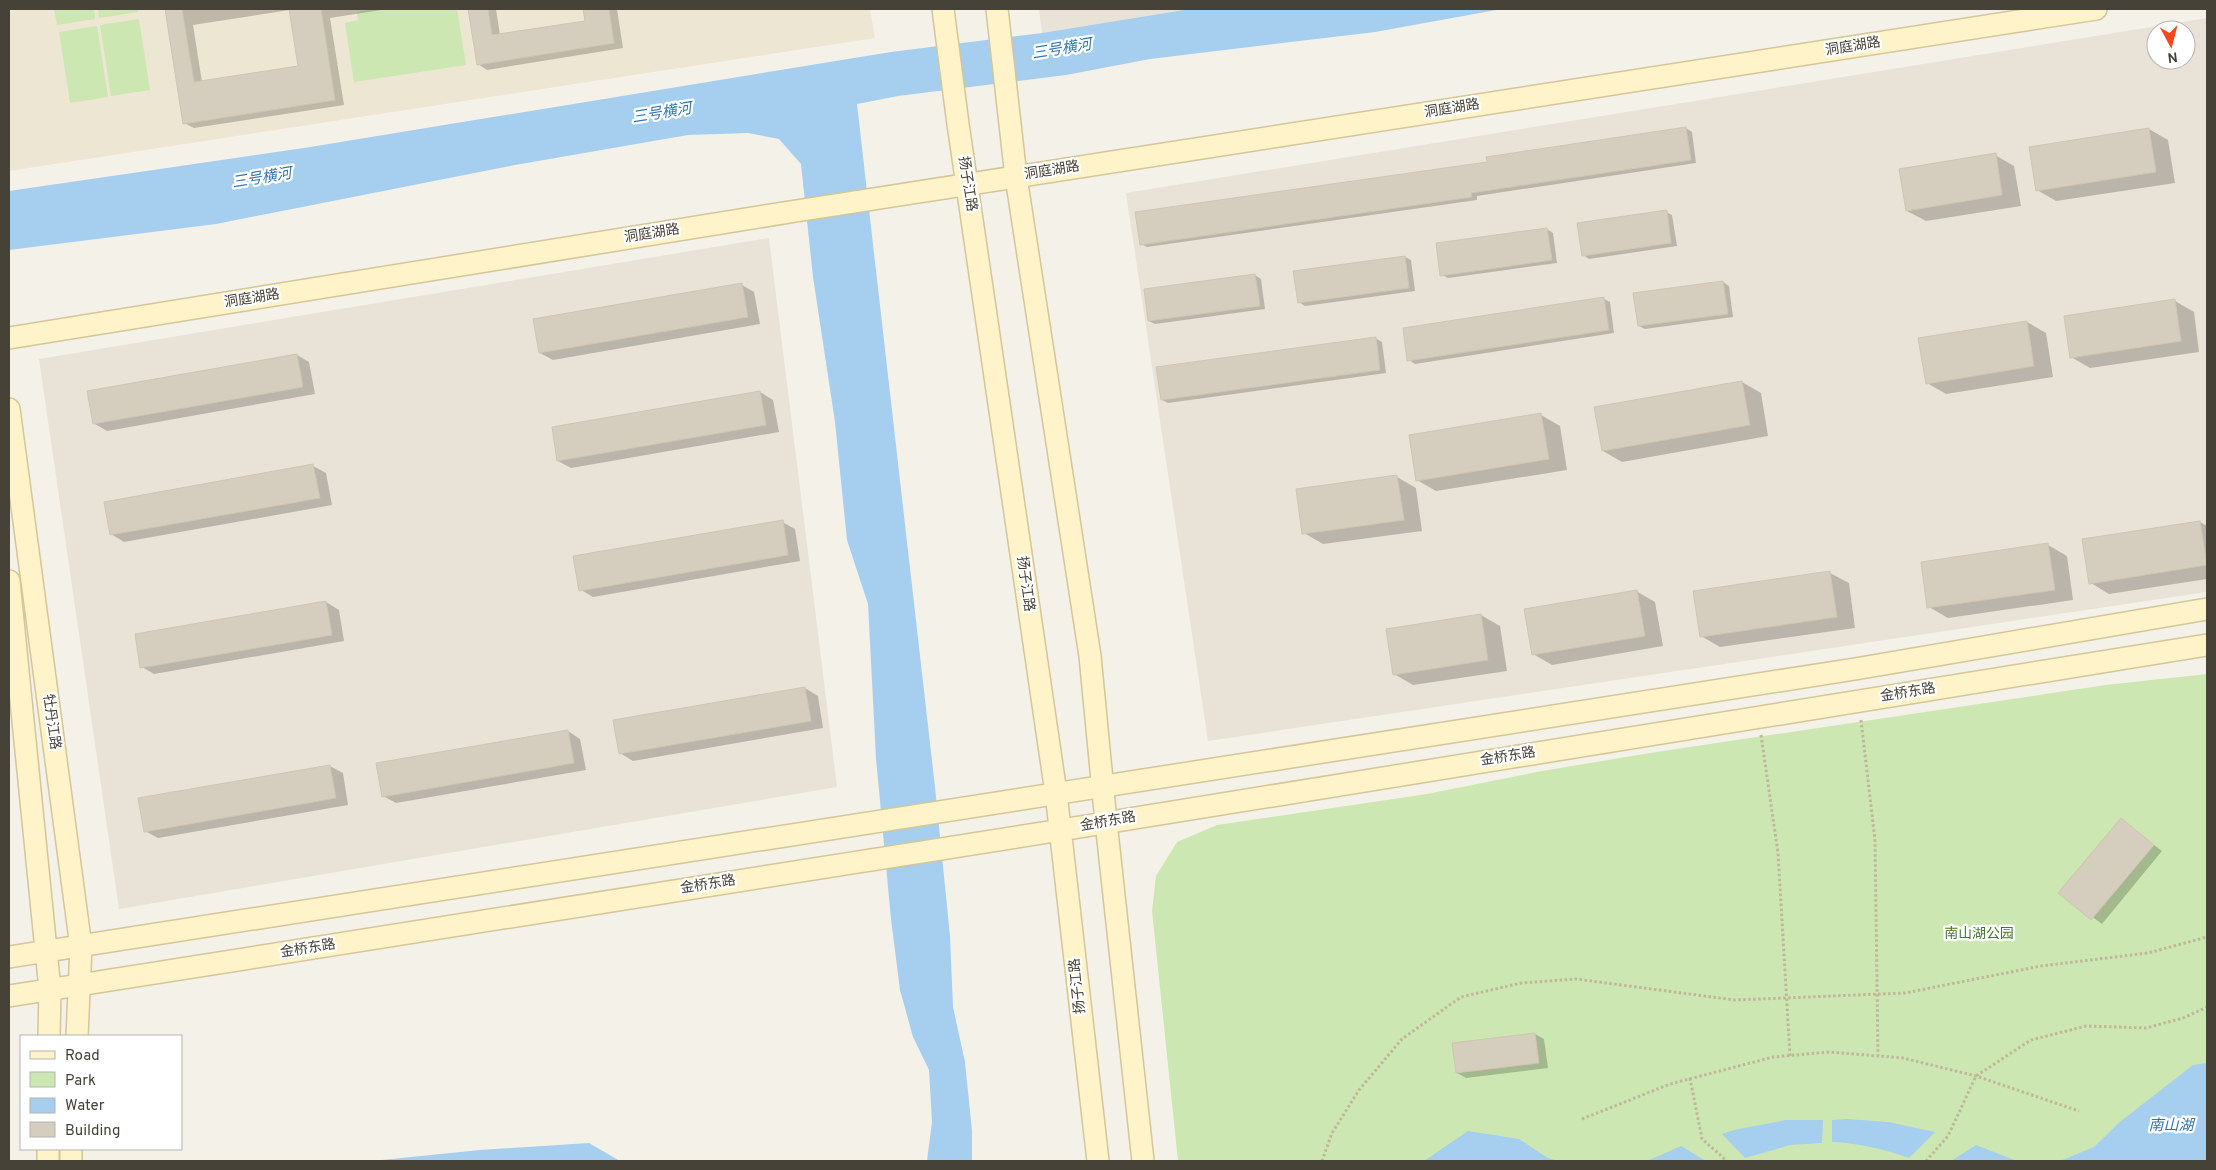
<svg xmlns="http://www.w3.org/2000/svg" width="2216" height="1170" viewBox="0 0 2216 1170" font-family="Overpass,'Noto Sans SC',sans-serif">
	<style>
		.residential { fill: #e8e3d6; fill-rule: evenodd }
		.education { fill: #ede6d2 }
		.green { fill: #cde7b2 }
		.water { fill: #a6ceef }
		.shadow { fill: #0003; fill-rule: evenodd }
		.building { fill: #d5cdbe; stroke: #d0c5b1 }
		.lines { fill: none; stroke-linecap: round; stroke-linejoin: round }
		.secondary-casing { stroke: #d3c699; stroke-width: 24 }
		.path { stroke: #c1b69c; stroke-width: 3; stroke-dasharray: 2.5 2.5; stroke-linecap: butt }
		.secondary { stroke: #fef3c9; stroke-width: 21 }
		.labels { text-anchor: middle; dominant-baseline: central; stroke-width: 4.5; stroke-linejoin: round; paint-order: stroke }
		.street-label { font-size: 14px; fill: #474237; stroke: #fff }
		.park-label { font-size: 14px; fill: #45792b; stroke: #fff }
		.water-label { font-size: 15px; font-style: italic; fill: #3176b2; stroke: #fff }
	</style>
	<rect width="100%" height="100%" fill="#f4f1e8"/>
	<path class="residential" d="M1039 9H1190L1042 33Z
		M2207 18V592L1208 741 1126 193ZM2156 30H2186V60H2156Z
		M769 238 837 787 119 909 39 359Z"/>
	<path class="education" d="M9 9H870L875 38 9 171Z"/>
	<path class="green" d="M54 9H94L95 19 57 25Z
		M98 9H137L138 12 99 18Z
		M377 9H457L466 65 354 82 345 23 358 20 357 12Z
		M139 19 150 90 111 96 100 25Z
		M97 26 108 97 70 103 59 32Z
		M2207 674V1161H1178L1152 911 1156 876 1177 842 1217 825 1427 794 1542 771 1650 753 2106 685Z"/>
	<path class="water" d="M1190 9H1502L1375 32 1150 59 1066 75 898 96 857 104 935 787 950 936 953 1007 965 1062 972 1131V1161H927L932 1122 929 1070 913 1037 900 990 891 919 876 758 868 604 847 540 835 422 813 277 801 164 779 139 748 133 688 135 515 165 216 224 9 250V191L304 148 891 52 1042 33Z
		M2207 1063V1161H2060L2094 1147 2121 1121 2193 1065Z
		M1847 1119 1888 1122 1935 1132 1909 1158C1883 1149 1859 1143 1832 1142V1120Z
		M1786 1120H1823L1822 1143 1790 1145 1745 1158 1722 1134 1734 1130Z
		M1468 1131 1519 1139 1548 1158 1558 1161H1424Z
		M589 1143 620 1161H372L480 1150Z
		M1976 1145 2017 1161H1951Z
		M1681 1146 1706 1161H1647Z"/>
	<path class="shadow" d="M166 9H387L330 18 344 105 194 128 184 123ZM290 10 299 67 202 82 193 25Z
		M469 9H496L500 35 587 22 585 9H617L623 48 487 70 478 64Z
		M1686 128 1692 132 1696 163 1477 196V200L1147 247 1141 244 1488 163Z
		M2149 129 2168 140 2175 183 2056 201 2037 190Z
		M1995 155 2014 166 2021 206 1926 221 1907 211Z
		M1666 212 1672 215 1677 246 1589 259 1583 255Z
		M1547 229 1553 233 1557 263 1448 278 1442 275Z
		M1405 257 1411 260 1415 291 1305 306 1299 302Z
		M1255 275 1261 279 1265 309 1155 324 1149 321Z
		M1723 282 1729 286 1733 317 1645 329 1639 326Z
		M742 285 754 292 760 324 553 360 540 353Z
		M1604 299 1610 302 1614 333 1415 364 1409 360Z
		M2175 301 2194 312 2199 352 2090 368 2071 357Z
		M2027 322 2046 333 2053 377 1946 394 1927 383Z
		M1375 338 1382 342 1386 373 1168 403 1162 400Z
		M297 355 309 362 315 394 107 431 95 424Z
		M1742 382 1761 393 1768 436 1622 462 1603 451Z
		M760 392 773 400 779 432 571 468 558 461Z
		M1541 415 1560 426 1567 470 1436 491 1417 480Z
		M313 466 326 473 332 505 124 542 111 534Z
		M1397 477 1416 488 1422 531 1323 544 1304 533Z
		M782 522 795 529 800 561 593 597 581 590Z
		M2200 522 2207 526V579L2109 594 2091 583Z
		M2048 545 2067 556 2073 600 1948 618 1929 607Z
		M1830 573 1849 583 1855 628 1720 647 1701 636Z
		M1636 591 1655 602 1663 646 1552 665 1533 654Z
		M326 602 339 610 344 641 154 674 142 667Z
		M1481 615 1500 626 1507 671 1413 685 1394 674Z
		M805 688 818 696 823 728 633 761 620 753Z
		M568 731 580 739 586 770 396 803 383 796Z
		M330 766 343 773 348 805 158 838 145 831Z
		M2121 820 2162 851 2102 924 2060 893Z
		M1535 1034 1544 1039 1548 1068 1466 1078 1457 1073Z"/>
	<path class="building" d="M165 9H182L194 82 298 66 289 9H321L335 100 183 124Z
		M468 9H488L492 35 585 21 583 9H609L614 43 477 65Z
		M1686 127 1691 160 1471 193 1472 197 1140 245 1135 212 1487 162 1486 157Z
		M2149 128 2156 172 2036 191 2029 147Z
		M1996 153 2002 195 1906 211 1899 169Z
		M1667 210 1671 243 1582 256 1577 223Z
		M1547 228 1552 260 1440 276 1436 243Z
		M1405 256 1409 288 1298 303 1293 271Z
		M1255 274 1260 306 1148 321 1144 289Z
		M1723 281 1728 314 1638 326 1633 293Z
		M742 283 748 317 539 353 533 319Z
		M1604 297 1609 330 1407 361 1403 328Z
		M2175 299 2181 341 2070 358 2064 316Z
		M2027 321 2034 366 1926 384 1918 338Z
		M1376 337 1380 370 1161 400 1156 367Z
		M297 354 303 387 93 424 87 391Z
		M1742 381 1750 425 1602 451 1594 407Z
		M760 391 766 425 557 461 552 427Z
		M1541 413 1549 459 1416 481 1409 435Z
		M313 464 320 498 110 535 104 502Z
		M1397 475 1404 520 1302 534 1296 489Z
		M783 520 788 555 579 591 573 556Z
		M2200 521 2207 565 2089 584 2082 539Z
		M2048 543 2055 590 1927 608 1921 562Z
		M1830 571 1837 617 1700 637 1693 591Z
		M1637 590 1645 636 1532 655 1524 609Z
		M326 601 332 635 140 668 135 634Z
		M1481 614 1488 660 1393 675 1386 629Z
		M805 687 811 721 619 754 613 720Z
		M568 730 574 763 382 797 376 763Z
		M330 765 336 798 144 832 138 798Z
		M2121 818 2154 845 2091 920 2058 893Z
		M1535 1033 1539 1063 1456 1073 1452 1043Z"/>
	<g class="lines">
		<g class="secondary-casing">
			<path id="secondary" d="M943 9 958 124 1056 793 1098 1161
				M997 9 1016 177 1090 656 1106 822 1143 1161
				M9 338 796 211 2096 9
				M9 409 81 947 77 1036
				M9 581 50 990 49 1036
				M9 957 1855 669 2207 609
				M9 996 1061 830 2207 645
				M48 1161V1149
				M71 1161V1149"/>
		</g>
		<path class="path" d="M1861 720 1875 840 1878 1056
			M1761 735 1778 853 1790 1056
			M1690 1078 1702 1139 1727 1161
			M1582 1119 1670 1084 1773 1057 1829 1052 1903 1058 1976 1076 2079 1111
			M1322 1161 1332 1133 1359 1090 1402 1039 1461 997 1521 983 1576 979 1735 1000 1905 993 2041 966 2148 953 2207 937
			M1926 1161 1948 1136 1976 1076 2031 1040 2086 1026 2146 1028 2183 1018 2207 1007"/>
		<use href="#secondary" class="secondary"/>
	</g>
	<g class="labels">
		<g class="street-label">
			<text transform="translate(1853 47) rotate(-9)">洞庭湖路</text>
			<text transform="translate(1452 109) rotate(-9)">洞庭湖路</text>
			<text transform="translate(1052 171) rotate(-9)">洞庭湖路</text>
			<text transform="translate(967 184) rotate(81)">扬子江路</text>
			<text transform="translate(652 234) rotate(-9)">洞庭湖路</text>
			<text transform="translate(252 299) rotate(-9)">洞庭湖路</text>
			<text transform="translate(1025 584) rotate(82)">扬子江路</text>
			<text transform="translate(1908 693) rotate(-9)">金桥东路</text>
			<text transform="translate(51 722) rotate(82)">牡丹江路</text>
			<text transform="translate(1508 757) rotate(-9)">金桥东路</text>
			<text transform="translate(1108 822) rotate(-10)">金桥东路</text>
			<text transform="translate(708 885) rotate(-9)">金桥东路</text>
			<text transform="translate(308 949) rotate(-9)">金桥东路</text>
			<text transform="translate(1078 986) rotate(-96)">扬子江路</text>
		</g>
		<g class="park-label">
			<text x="1979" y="934">南山湖公园</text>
		</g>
		<g class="water-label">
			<text transform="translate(1062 50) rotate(-9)">三号横河</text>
			<text transform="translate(662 114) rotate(-9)">三号横河</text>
			<text transform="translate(262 179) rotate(-9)">三号横河</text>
			<text x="2171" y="1126">南山湖</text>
		</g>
	</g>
	<rect width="2216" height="1170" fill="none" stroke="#474237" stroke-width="20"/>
	<rect x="20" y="1035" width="162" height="115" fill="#ffffff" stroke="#b5b3af"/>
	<rect x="30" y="1051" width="25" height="8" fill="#fef3c9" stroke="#b5b3af"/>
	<text x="65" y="1060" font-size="15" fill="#474237">Road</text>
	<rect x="30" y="1072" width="25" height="15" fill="#cde7b2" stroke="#b5b3af"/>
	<text x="65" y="1085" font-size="15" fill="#474237">Park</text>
	<rect x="30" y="1098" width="25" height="15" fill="#a6ceef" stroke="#b5b3af"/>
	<text x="65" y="1110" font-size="15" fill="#474237">Water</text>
	<rect x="30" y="1122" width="25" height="15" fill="#d5cdbe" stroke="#b5b3af"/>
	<text x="65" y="1135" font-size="15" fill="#474237">Building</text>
	<g transform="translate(2171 45) rotate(173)"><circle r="24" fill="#ffffff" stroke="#b5b3af"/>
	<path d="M0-4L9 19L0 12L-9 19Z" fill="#f6471d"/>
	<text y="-8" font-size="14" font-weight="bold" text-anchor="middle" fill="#474237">N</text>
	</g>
</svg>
